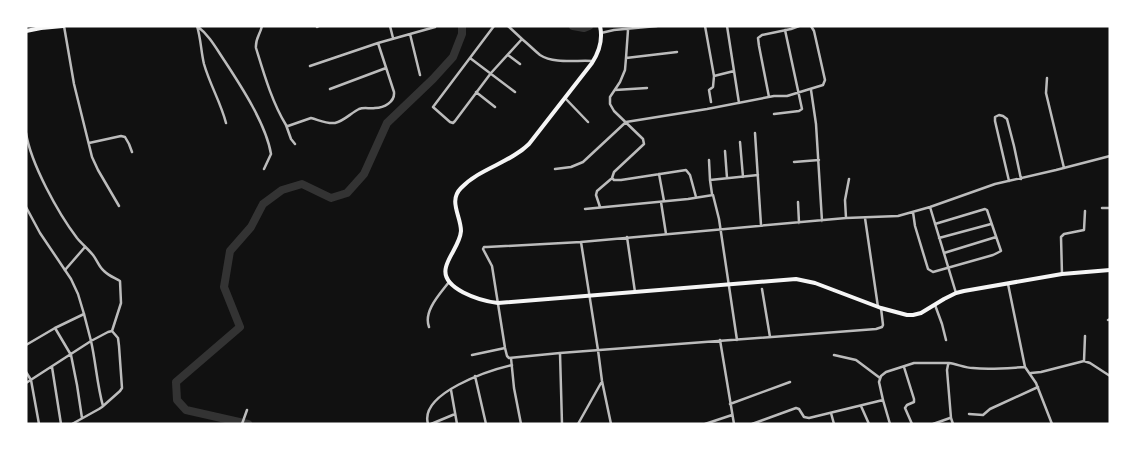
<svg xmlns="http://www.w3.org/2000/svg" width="1136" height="450" viewBox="0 0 1136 450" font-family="'Roboto Condensed',sans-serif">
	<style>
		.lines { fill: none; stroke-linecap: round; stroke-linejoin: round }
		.river { stroke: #333; stroke-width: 8 }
		.minor { stroke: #bcbcbc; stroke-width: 2.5 }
		.tertiary { stroke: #bcbcbc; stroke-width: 2.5 }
		.trunk { stroke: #f5f5f5; stroke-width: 4 }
	</style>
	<rect width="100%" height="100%" fill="#111"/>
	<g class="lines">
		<path class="river" d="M573 26 584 28 589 26
			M248 424 186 410 177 400 176 382 240 327 224 287 230 251 251 227 263 204 282 190 302 184 331 198 347 193 364 174 387 123 433 79 453 57 462 34V26"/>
		<path class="minor" d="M64 26 74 84 92 157 98 170 119 206
			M197 26C209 35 216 48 224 60 241 86 266 124 271 154L264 169
			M197 26C201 39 201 52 204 64 210 85 221 103 226 123
			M262 26C260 35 255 39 256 48 264 74 272 102 286 125L288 126 311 118C319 120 326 124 335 123 344 121 351 113 359 109 364 107 370 109 375 108 384 108 395 102 394 92L378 43
			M390 26 393 38
			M494 26 433 107 450 122 453 123 455 121 491 73 522 39C528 44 534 50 540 55 554 64 576 60 592 61
			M508 26 522 39
			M705 26 714 76 713 87 709 90 711 102
			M727 26 739 103
			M317 27 319 26
			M628 30 626 58 625 70 620 82 610 97V104L614 111 643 139 644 144 614 172 612 178 614 180H621L686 170 690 175 696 197
			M601 33 614 30 657 26
			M410 34 420 75
			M508 55 520 64
			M470 58 515 92
			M626 58 677 52
			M310 66 378 43 435 27
			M714 76 734 71
			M1047 78 1046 93 1064 168
			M330 89 386 68
			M615 90 647 88
			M811 90 816 124 822 221
			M476 92 495 107
			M769 97 759 46 758 38 762 35 791 29 799 26
			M565 98 588 122
			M774 114 799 111 802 109 785 30
			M286 125 291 139 295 144
			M26 133C31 164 58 213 77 238 82 244 88 249 93 255 97 260 99 267 104 271 109 276 115 278 120 281L121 303 112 331
			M755 133 761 225
			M740 142 743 177
			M89 143 121 136 125 137 129 144 132 152
			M725 151 727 178
			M709 160 710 180 758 175
			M794 162 819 160
			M555 169 571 167 583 162 626 122 707 109 774 96H787L823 85 825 80 814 31 811 26
			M659 174 664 201
			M710 180 712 194
			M1009 181 995 121V117L999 115 1003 116 1007 119 1014 146 1021 179
			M661 202 666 234
			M798 202 799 223
			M600 207 596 195 597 191 611 179
			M930 207 956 293
			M1102 208H1110
			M585 209 688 199 713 195 719 219 737 340
			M913 212 915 226 928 269 933 272 993 255 1001 251 987 210 985 209 935 224
			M846 218 845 200 849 179
			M865 218 878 307
			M627 237 635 292
			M939 238 991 224
			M581 242 598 350 602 381 611 424
			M944 253 996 237
			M65 270 85 247
			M1062 274 1061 237 1064 234 1084 230 1085 211
			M1008 284 1025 367 1036 383 1052 424
			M762 289 770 337
			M935 305 942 324 946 340
			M881 308 883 325 882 327 876 329 560 353 509 358 507 356 505 348 492 266 483 249 484 247H487L581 242 846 218 898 216 930 207 995 184 1056 170 1110 156
			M1108 320 1110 319
			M429 327C423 311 440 294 449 282
			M55 328 71 355 77 385 82 418
			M720 340 734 424
			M560 353 562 424
			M472 355 505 348
			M834 355 856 360 880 378
			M511 358 514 388 521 424
			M1084 361 1085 336
			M52 367 61 424
			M904 367 914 399V402L907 405 905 408 912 424
			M26 372 31 380 39 424
			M1031 373 1041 372 1084 361 1090 363 1110 376
			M475 376 486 424
			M26 383 91 341 84 314
			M451 390 457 424
			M883 400 890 424
			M730 404 790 382
			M861 406 869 424
			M831 413 834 424
			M969 414 983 415 990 409 1038 387
			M72 424 99 409 102 407 120 391 122 388 119 346 118 338 112 331 108 332 91 341C96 363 97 385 103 406
			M242 424 247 410
			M428 424C419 393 490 370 512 365
			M431 424 455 414
			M578 424 601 383
			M705 424 732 415
			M752 424 796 408 799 409 804 417 809 418 883 400 879 382 881 376 886 372 914 363H949
			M933 424 950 418
			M953 424 951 418 947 370 948 365 949 363C957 364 965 368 973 368 990 370 1008 368 1025 367"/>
		<path class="tertiary" d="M26 207 40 233 71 279 78 294 84 314 55 328 26 345"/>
		<path class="trunk" d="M600 26C603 39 599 52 592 63L529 144C510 163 480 168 461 188 448 201 461 216 461 231 460 244 449 255 446 267 440 289 481 301 498 303L796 279 815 283 881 308 907 315H913L921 313 944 299 956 293 964 291 1062 274 1110 270
			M26 31 41 28 63 26"/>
	</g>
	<rect width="1136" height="450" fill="none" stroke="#ffffff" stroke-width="55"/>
</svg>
